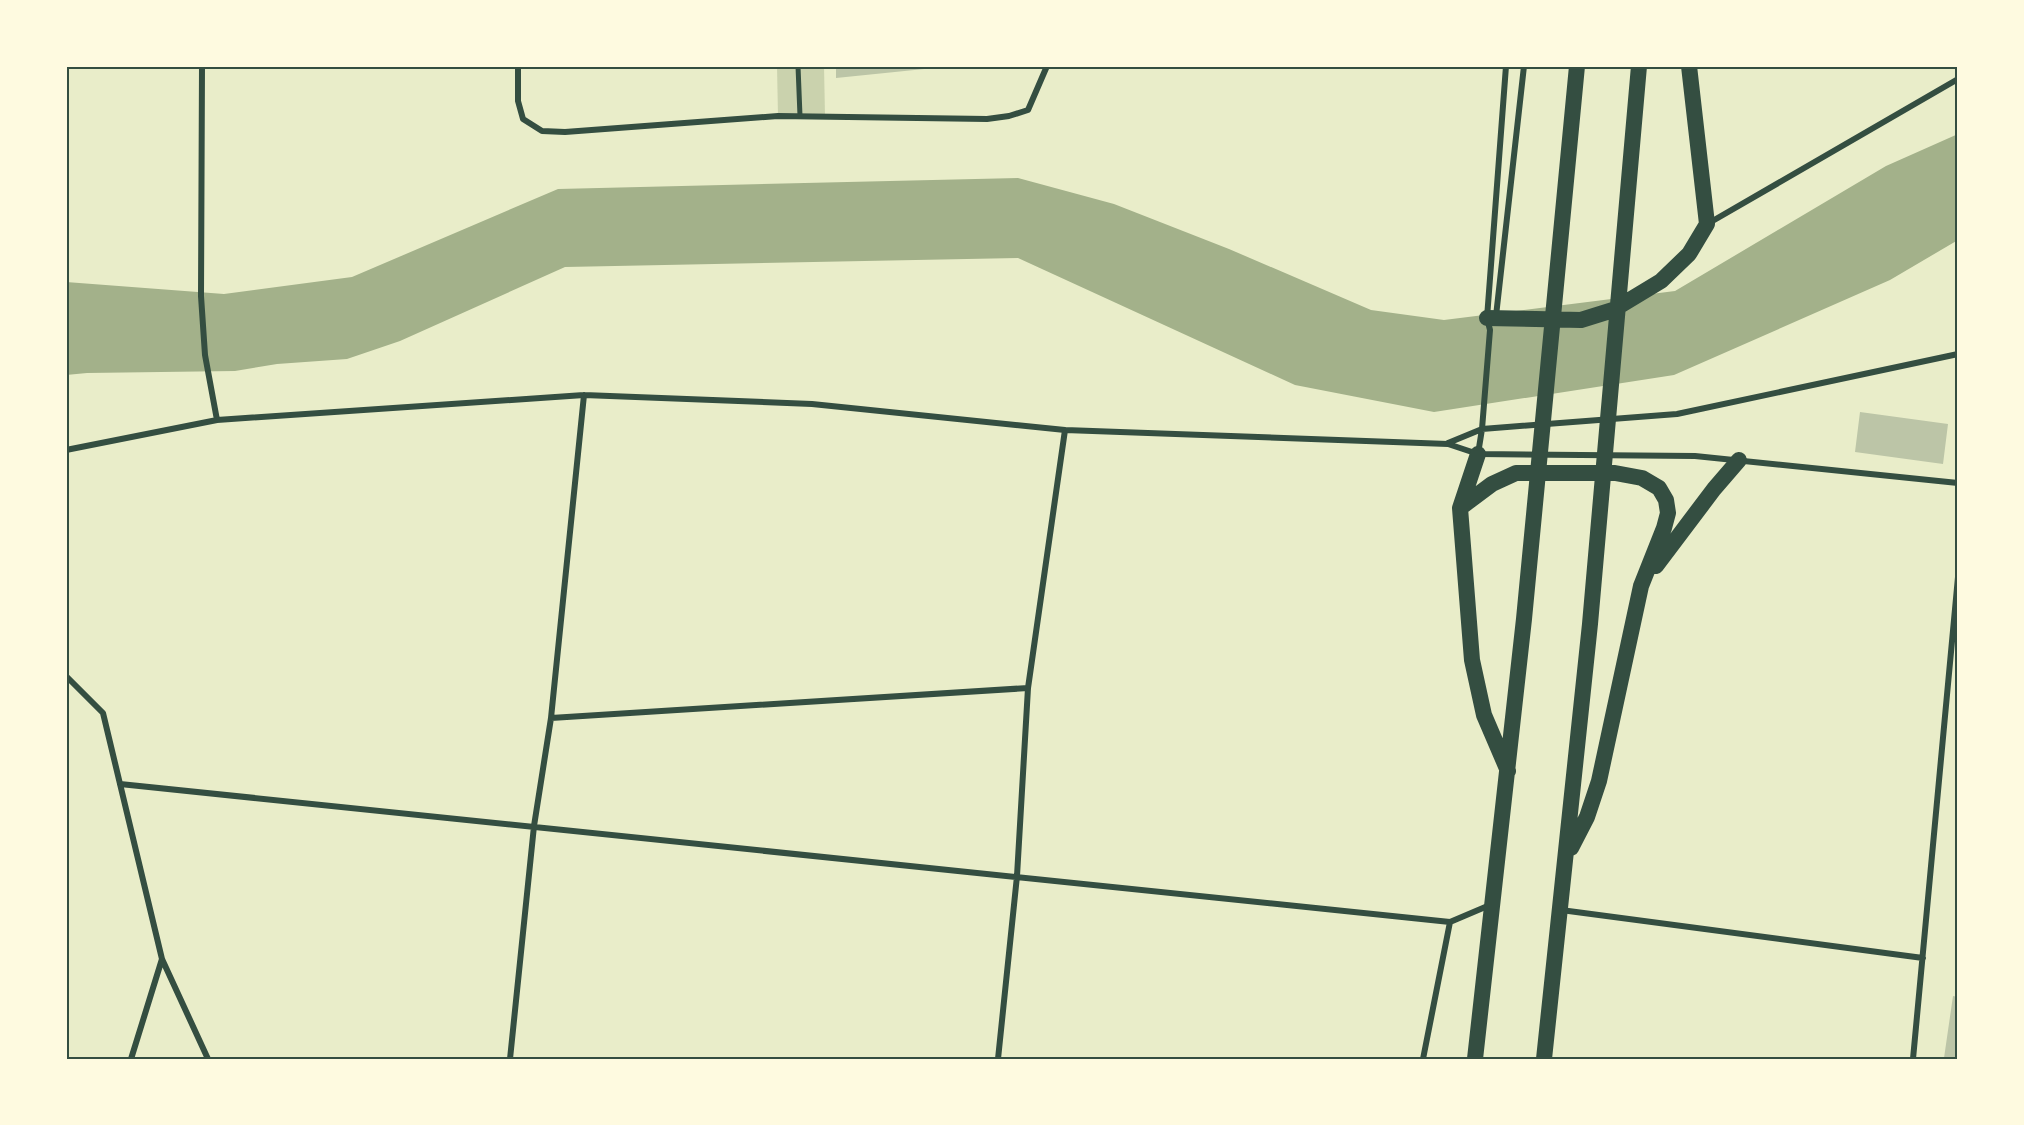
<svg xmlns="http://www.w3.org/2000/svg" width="2024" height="1125" viewBox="0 0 2024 1125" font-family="'Titillium Web',sans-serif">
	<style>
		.green { fill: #cad2ad }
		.water { fill: #a3b18a }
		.building { fill: #bcc5a7 }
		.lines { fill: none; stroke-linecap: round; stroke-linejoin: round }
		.pedestrian { stroke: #344e41; stroke-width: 5 }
		.minor { stroke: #344e41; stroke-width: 6 }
		.trunk { stroke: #344e41; stroke-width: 16 }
		.neatline { fill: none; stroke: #344e41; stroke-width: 2 }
	</style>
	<rect width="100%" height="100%" fill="#e9edc9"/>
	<path class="green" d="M777 66H824L825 116H778Z"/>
	<path class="water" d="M1958 134V240L1890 280 1674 375 1434 412 1295 385 1018 258 565 267 400 341 347 359 277 364 235 371 87 373 66 375V282L224 294 352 277 558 189 1018 178 1114 204 1229 249 1371 310 1444 320 1675 291 1886 166Z"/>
	<path class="building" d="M836 66H934V68L836 78Z
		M1860 412 1948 424 1943 464 1855 452Z
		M1953 996 1958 997V1059L1944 1058Z"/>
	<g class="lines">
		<path class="pedestrian" d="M798 66 800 116"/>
		<path class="minor" d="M202 66 201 296 205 355 217 420
			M518 66V101L523 119 542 131 565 132 778 116 987 119 1009 116 1028 110 1047 66
			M1709 223 1958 79
			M1496 316 1524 66
			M1448 443 1482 429 1677 414 1958 354
			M66 450 217 420 584 395 812 404 1065 430 1448 444 1478 454 1695 456 1958 483
			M1478 454 1482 429 1490 330 1487 318 1506 66
			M66 676 103 713 162 959 208 1059
			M551 718 1028 688
			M120 784 1450 922 1490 905
			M1561 910 1923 958
			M131 1059 162 959
			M510 1059 534 826 551 718 584 395
			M998 1059 1017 876 1028 688 1065 430
			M1423 1059 1450 922
			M1913 1059 1958 577"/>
		<path class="trunk" d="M1487 318 1581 320 1613 310 1661 281 1689 254 1707 224 1689 66
			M1478 454 1460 508 1472 660 1484 715 1508 771
			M1460 508 1492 484 1516 473H1615L1642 478 1659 488 1666 500 1668 513 1664 528 1641 586 1599 781 1587 817 1571 848
			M1656 566 1714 489 1739 460
			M1475 1059 1524 619 1577 66
			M1544 1059 1590 624 1639 66"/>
	</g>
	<rect width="2024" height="1125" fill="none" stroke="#fefae0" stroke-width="135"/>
	<rect x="68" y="68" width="1888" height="990" class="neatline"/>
</svg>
